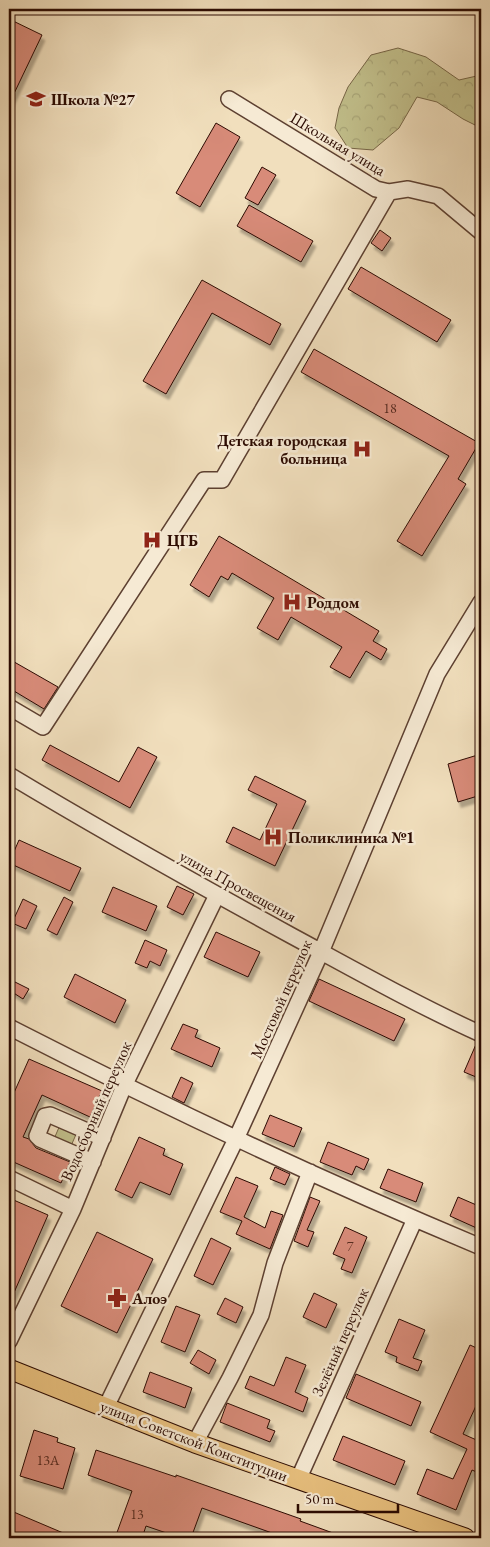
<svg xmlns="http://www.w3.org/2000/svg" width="490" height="1547" viewBox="0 0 490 1547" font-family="'EB Garamond',serif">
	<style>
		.green { fill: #c2c08c; stroke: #776647 }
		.forest { fill: url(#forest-crowns); stroke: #776647 }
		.building { fill: #d88b79; stroke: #2c0b02; filter: url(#shadow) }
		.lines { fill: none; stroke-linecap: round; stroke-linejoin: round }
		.minor-casing { stroke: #5d4031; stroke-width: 18 }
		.major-casing { stroke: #2c0b02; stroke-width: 21 }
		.minor { stroke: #f6ead4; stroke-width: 15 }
		.major { stroke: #e8c07e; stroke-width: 19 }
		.labels { text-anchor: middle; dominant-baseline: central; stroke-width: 5; stroke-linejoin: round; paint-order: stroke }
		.number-label { font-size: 14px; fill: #572b20 }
		.poi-label { font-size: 16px; font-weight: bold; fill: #2c0b02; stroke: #f6ead4; text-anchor: start }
		.street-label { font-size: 16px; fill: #2c0b02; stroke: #f6ead4 }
	</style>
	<defs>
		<pattern id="forest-crowns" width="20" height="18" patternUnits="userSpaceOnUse" patternTransform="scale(1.25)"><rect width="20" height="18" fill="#c2c08c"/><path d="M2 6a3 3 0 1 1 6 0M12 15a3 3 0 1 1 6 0" fill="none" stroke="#a7a477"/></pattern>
		<filter id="shadow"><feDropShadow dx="3" dy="5.5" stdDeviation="1" flood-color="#0004"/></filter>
	</defs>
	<rect width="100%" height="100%" fill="#f1dfbd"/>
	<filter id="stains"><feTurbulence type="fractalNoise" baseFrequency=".004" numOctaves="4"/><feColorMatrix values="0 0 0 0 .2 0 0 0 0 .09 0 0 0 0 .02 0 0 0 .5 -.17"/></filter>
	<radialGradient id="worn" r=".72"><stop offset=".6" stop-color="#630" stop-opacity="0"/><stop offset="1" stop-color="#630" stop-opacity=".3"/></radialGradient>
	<path class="green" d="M60 1125 77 1132 71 1146 54 1139Z"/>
	<path class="forest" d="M398 48 426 57 459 80 481 75V128L463 119 437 102 417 97 399 128 373 150 348 148 335 128 339 108 348 87 371 55Z"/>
	<path class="building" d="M9 19 42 35 9 104Z
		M216 123 240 137 200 207 176 193Z
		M262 167 276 175 258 205 245 198Z
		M249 205 313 241 301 262 237 226Z
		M380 230 391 238 382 251 371 243Z
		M361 267 451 320 437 342 348 289Z
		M202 280 281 324 270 345 212 313 166 394 143 381Z
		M314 349 479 443 458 479 466 484 422 556 397 541 449 456 301 372Z
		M219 536 379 631 373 641 387 649 381 660 366 651 350 678 330 667 342 647 291 617 278 640 257 628 274 598 232 573 228 580 221 576 209 597 190 585Z
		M9 659 58 687 44 709 9 688Z
		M50 745 119 782 138 747 157 757 130 808 42 760Z
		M481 754V795L458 802 448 764Z
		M255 776 306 801 275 866 226 842 233 827 260 840 277 804 248 790Z
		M19 840 81 868 70 891 9 863Z
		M177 886 194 894 183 915 167 907Z
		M113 887 157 906 146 931 102 912Z
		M64 897 73 902 57 935 47 930Z
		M23 899 37 906 26 929 12 923Z
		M216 932 260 952 248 977 204 957Z
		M145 940 167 950 160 966 150 961 147 968 135 963Z
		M75 974 126 1000 115 1023 64 997Z
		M9 979 29 989 23 999 9 990Z
		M319 979 405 1019 394 1041 309 1001Z
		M183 1024 198 1030 195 1037 220 1048 212 1067 171 1049Z
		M477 1042 481 1043V1079L464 1072Z
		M29 1059 102 1091 90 1117 42 1095 23 1137 29 1139 36 1148 70 1162 61 1183 9 1160V1104Z
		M181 1077 193 1083 184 1103 172 1097Z
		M270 1115 302 1128 294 1147 262 1134Z
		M139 1137 165 1149 163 1155 183 1164 170 1195 140 1182 132 1198 115 1190Z
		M328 1142 369 1159 364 1170 356 1166 352 1175 320 1162Z
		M275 1167 290 1174 285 1185 270 1179Z
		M388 1169 423 1183 416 1202 380 1188Z
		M236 1177 258 1186 244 1217 265 1228 271 1211 283 1215 270 1249 236 1234 242 1221 220 1212Z
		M310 1197 320 1201 307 1230 314 1232 308 1247 294 1241Z
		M458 1197 481 1207V1230L450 1216Z
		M9 1198 48 1215 9 1304V1237L12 1230 9 1228Z
		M345 1227 367 1237 352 1273 341 1269 345 1259 333 1254Z
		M97 1232 153 1259 117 1333 61 1306Z
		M211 1238 231 1248 213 1285 194 1276Z
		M314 1293 337 1304 326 1328 303 1317Z
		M225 1298 243 1307 236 1323 217 1314Z
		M176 1306 200 1315 185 1352 161 1342Z
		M399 1319 425 1330 413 1358 422 1361 418 1371 396 1362 397 1357 385 1352Z
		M470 1345 481 1350V1395L463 1434 481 1442V1474L472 1470 456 1510 417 1494 427 1469 453 1479 467 1449 430 1432Z
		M198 1350 216 1360 209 1374 190 1363Z
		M286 1357 306 1365 295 1392 308 1398 303 1412 245 1388 250 1376 274 1386Z
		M150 1372 192 1388 185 1408 143 1392Z
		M356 1374 421 1402 411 1426 346 1398Z
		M227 1403 270 1420 267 1428 275 1431 270 1442 220 1422Z
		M34 1430 58 1438 57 1442 75 1448 63 1489 20 1476Z
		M343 1436 405 1461 395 1485 333 1460Z
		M96 1450 176 1477V1475L301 1519 300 1521 344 1537 343 1538H286L202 1508 191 1538H181L146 1526 142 1538H115L132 1491 88 1475Z
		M9 1510 75 1538H9Z"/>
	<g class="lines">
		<g class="minor-casing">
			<path id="minor" d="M229 99 376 189 389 192 408 189 438 196 481 232
				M9 707 43 727 204 480H222L389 192
				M9 775C102 831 197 884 292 936 355 970 417 1005 481 1034
				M9 1027C163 1106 321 1180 481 1247
				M93 1162 40 1139 37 1136 45 1116 50 1115 103 1138
				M9 1178 73 1209
				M9 1341 73 1209 124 1086 217 895
				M106 1407 236 1139 321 952 437 674 481 602
				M195 1443 230 1378 261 1315 275 1263 310 1172
				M298 1480 415 1219"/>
		</g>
		<g class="major-casing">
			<path id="major" d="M9 1369 195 1443 465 1538"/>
		</g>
		<use href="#minor" class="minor"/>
		<use href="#major" class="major"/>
	</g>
	<defs>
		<g id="school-bare" transform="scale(1.5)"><path d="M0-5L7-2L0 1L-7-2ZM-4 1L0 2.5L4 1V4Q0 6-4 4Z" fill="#8f2418" stroke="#f6ead4" stroke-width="2.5" paint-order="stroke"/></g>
		<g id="hospital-bare" transform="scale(1.5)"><path d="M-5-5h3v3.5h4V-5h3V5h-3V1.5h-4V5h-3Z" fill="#8f2418" stroke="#f6ead4" stroke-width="2.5" paint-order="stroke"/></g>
		<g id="pharmacy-bare" transform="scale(1.5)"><path d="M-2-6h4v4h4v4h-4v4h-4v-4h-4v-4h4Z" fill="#8f2418" stroke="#f6ead4" stroke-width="2.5" paint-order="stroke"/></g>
	</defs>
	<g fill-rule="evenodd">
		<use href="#school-bare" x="36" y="99"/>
		<use href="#hospital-bare" x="362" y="449"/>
		<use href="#hospital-bare" x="152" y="540"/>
		<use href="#hospital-bare" x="292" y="602"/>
		<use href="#hospital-bare" x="273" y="837"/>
		<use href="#pharmacy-bare" x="117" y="1298"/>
	</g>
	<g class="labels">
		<g class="number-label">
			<text x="390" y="408">18</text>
			<text x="350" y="1246">7</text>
			<text x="48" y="1460">13А</text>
			<text x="137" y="1514">13</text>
		</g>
		<g class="poi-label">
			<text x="51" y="99">Школа №27</text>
			<text x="347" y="440" text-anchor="end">Детская городская<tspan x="347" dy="18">больница</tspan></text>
			<text x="167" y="540">ЦГБ</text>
			<text x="307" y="602">Роддом</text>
			<text x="288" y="837">Поликлиника №1</text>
			<text x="132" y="1298">Алоэ</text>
		</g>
		<g class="street-label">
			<text transform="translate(338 144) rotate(31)">Школьная улица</text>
			<text transform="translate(238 886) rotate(29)">улица Просвещения</text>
			<text transform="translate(281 999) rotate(-66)">Мостовой переулок</text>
			<text transform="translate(96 1111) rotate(-66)">Водосборный переулок</text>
			<text transform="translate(340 1342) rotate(-66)">Зелёный переулок</text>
			<text transform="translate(194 1441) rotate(21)">улица Советской Конституции</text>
		</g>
	</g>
	<rect width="490" height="1547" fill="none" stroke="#f1dfbd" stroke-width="30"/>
	<rect x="10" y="10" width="470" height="1527" fill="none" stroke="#2c0b02" stroke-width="2.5"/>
	<rect x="15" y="15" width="460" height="1517" fill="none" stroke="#2c0b02"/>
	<path d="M298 1504v8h100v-8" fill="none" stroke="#2c0b02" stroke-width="2.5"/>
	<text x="305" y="1504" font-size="15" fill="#2c0b02" stroke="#f6ead4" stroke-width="4" paint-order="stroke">50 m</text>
	<rect width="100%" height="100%" filter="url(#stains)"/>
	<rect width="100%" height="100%" fill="url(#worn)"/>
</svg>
